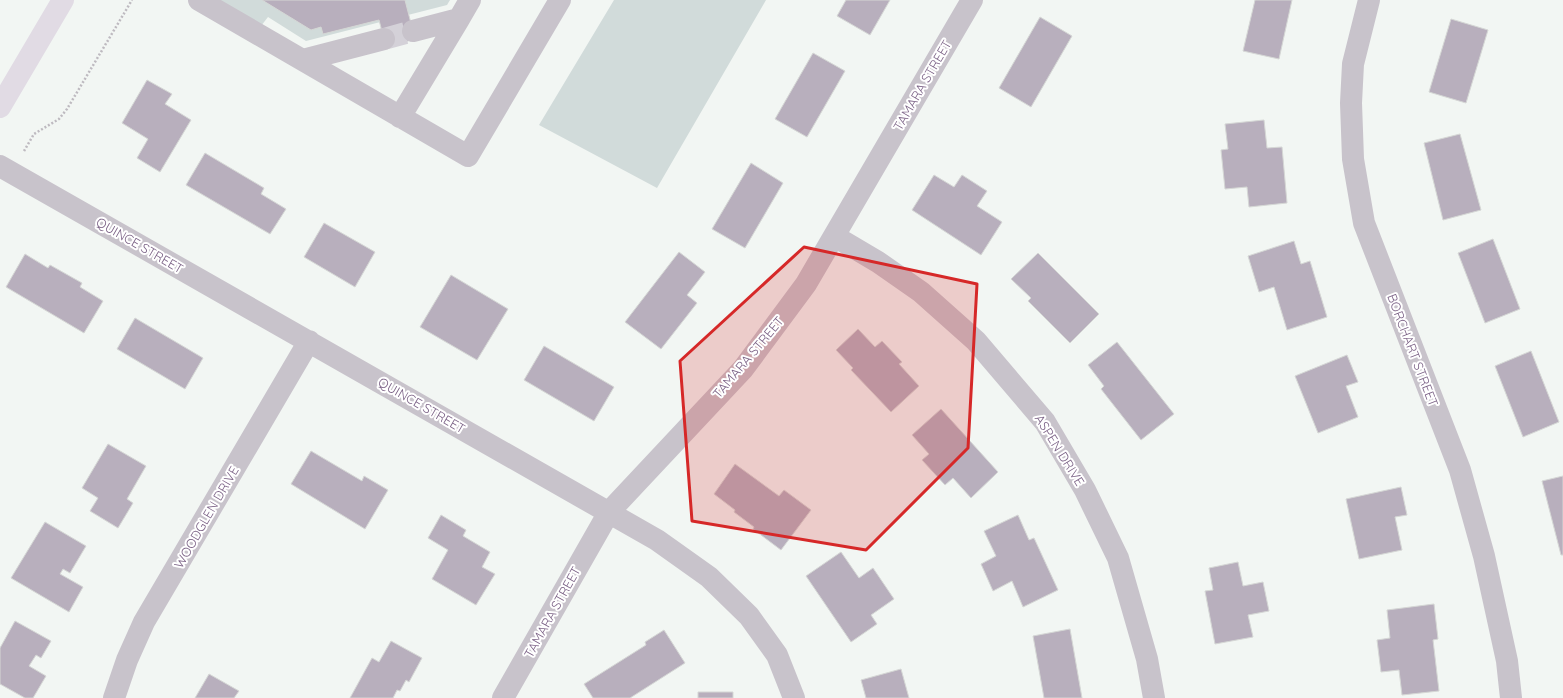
<svg xmlns="http://www.w3.org/2000/svg" width="1563" height="698" viewBox="0 0 1563 698" font-family="Quicksand,sans-serif">
	<style>
		.green { fill: #d1dbda }
		.building { fill: #b8afbd; stroke: #d5d7d5 }
		.lines { fill: none; stroke-linecap: round; stroke-linejoin: round }
		.minor-tunnel { stroke: #d4d1d8; stroke-width: 22; stroke-dasharray: 22 11; stroke-linecap: butt }
		.path { stroke: #bebac0; stroke-width: 2.5; stroke-dasharray: 2 2; stroke-linecap: butt }
		.minor { stroke: #c8c3cb; stroke-width: 22 }
		.major { stroke: #e1dbe4; stroke-width: 22 }
		.marked { fill: #d62828; fill-opacity: 0.2; stroke: #d62828; stroke-width: 3; stroke-linejoin: round }
		.labels { text-anchor: middle; dominant-baseline: central; stroke-width: 4; stroke-linejoin: round; paint-order: stroke }
		.street-label { font-size: 13px; fill: #7b6286; stroke: #fff }
	</style>
	<rect width="100%" height="100%" fill="#f2f6f3"/>
	<path class="green" d="M218 0H450L447 5 306 41 268 17 261 26Z
		M614 0H766L657 188 539 125Z"/>
	<path class="building" d="M262 0H405L415 39 386 47 379 20 323 34 321 27 311 30Z
		M846 0H890L870 35 837 16Z
		M1255 0H1292L1279 59 1243 51Z
		M1040 17 1072 36 1031 107 999 88Z
		M1451 19 1488 30 1466 103 1429 92Z
		M813 53 845 71 807 137 775 119Z
		M147 80 172 94 165 104 191 120 160 172 137 158 148 139 122 123Z
		M1264 120 1267 148 1282 147 1287 203 1249 207 1247 187 1225 189 1221 150 1228 149 1225 124Z
		M1460 134 1481 210 1443 220 1424 143Z
		M205 153 264 188 261 194 286 209 270 234 186 185Z
		M751 163 783 183 745 248 712 229Z
		M934 175 954 187 962 175 987 191 977 206 1002 222 981 255 912 210Z
		M324 223 375 252 355 287 304 257Z
		M1493 239 1520 309 1485 323 1458 253Z
		M1294 241 1301 264 1310 261 1327 317 1287 330 1274 287 1259 292 1248 256Z
		M679 252 705 272 687 295 697 303 661 349 625 322Z
		M1038 253 1099 314 1070 343 1028 301 1031 298 1011 279Z
		M25 254 48 268 50 265 82 283 80 287 103 301 84 333 6 287Z
		M451 275 508 309 477 360 420 327Z
		M135 318 203 358 185 389 117 349Z
		M858 329 875 347 882 341 902 362 899 364 919 386 891 412 851 370 853 368 836 350Z
		M1117 342 1174 414 1141 440 1101 389 1104 386 1088 365Z
		M544 346 614 387 594 421 524 380Z
		M1531 351 1559 422 1523 437 1495 366Z
		M1347 355 1358 382 1346 386 1358 417 1318 433 1295 376Z
		M941 409 998 472 971 498 953 478 945 485 922 460 929 454 912 435Z
		M108 444 146 466 127 499 133 503 118 528 90 511 98 498 82 488Z
		M311 451 362 481 364 476 388 490 365 529 291 484Z
		M735 464 779 496 784 490 811 510 781 550 753 529 754 527 734 512 735 510 714 494Z
		M1563 476V555H1561L1542 481Z
		M1401 487 1407 515 1395 517 1402 550 1359 559 1346 499Z
		M441 515 466 530 463 536 490 552 482 567 495 574 476 605 432 579 448 550 428 538Z
		M1018 515 1029 540 1034 538 1058 590 1023 607 1012 581 993 591 981 564 996 556 984 531Z
		M45 522 86 546 70 573 63 569 60 574 83 587 69 612 11 578Z
		M841 552 859 578 873 568 894 599 871 615 877 624 851 642 806 576Z
		M1238 562 1243 586 1263 582 1269 611 1248 615 1253 637 1215 644 1205 591 1213 590 1209 568Z
		M1434 604 1438 639 1433 640 1439 691 1402 695 1399 670 1381 672 1377 640 1390 638 1387 610Z
		M15 621 51 641 41 658 36 655 29 666 46 676 33 698H25L0 684V648Z
		M1070 629 1082 698H1044L1033 636Z
		M664 630 685 663 630 698H593L584 684 646 645 645 642Z
		M391 641 422 658 409 682 406 680 400 691 397 690 393 698H350L372 658 379 662Z
		M901 669 909 698H866L861 680Z
		M209 674 239 691 234 698H195Z
		M698 692H733V698H698Z"/>
	<g class="lines">
		<path class="minor-tunnel" d="M384 39 413 31"/>
		<path class="path" d="M24 151 34 134 59 119 67 109 132 0"/>
		<path class="minor" d="M199 0 468 156 560 0
			M1369 0 1353 64 1351 103 1353 159 1364 223 1460 470 1484 556 1507 661 1511 698
			M413 31 459 19 470 0
			M303 60 384 39
			M400 117 459 19
			M0 166 657 540 709 577 749 616 777 655 794 698
			M834 236 878 262 921 292 976 341 1045 422 1085 490 1118 558 1147 659 1154 698
			M114 698 127 660 144 622 309 341
			M503 698 609 512 743 369 806 284 972 0"/>
		<path class="major" d="M0 107 63 0"/>
	</g>
	<path class="marked" d="M804 247 977 284 968 448 866 550 692 521 680 361Z"/>
	<g class="labels">
		<g class="street-label">
			<text transform="translate(922 85) rotate(-60)">TAMARA STREET</text>
			<text transform="translate(140 245) rotate(30)">QUINCE STREET</text>
			<text transform="translate(1413 350) rotate(69)">BORCHART STREET</text>
			<text transform="translate(748 357) rotate(-50)">TAMARA STREET</text>
			<text transform="translate(422 405) rotate(30)">QUINCE STREET</text>
			<text transform="translate(1060 450) rotate(58)">ASPEN DRIVE</text>
			<text transform="translate(206 517) rotate(-60)">WOODGLEN DRIVE</text>
			<text transform="translate(552 612) rotate(-61)">TAMARA STREET</text>
		</g>
	</g>
</svg>
